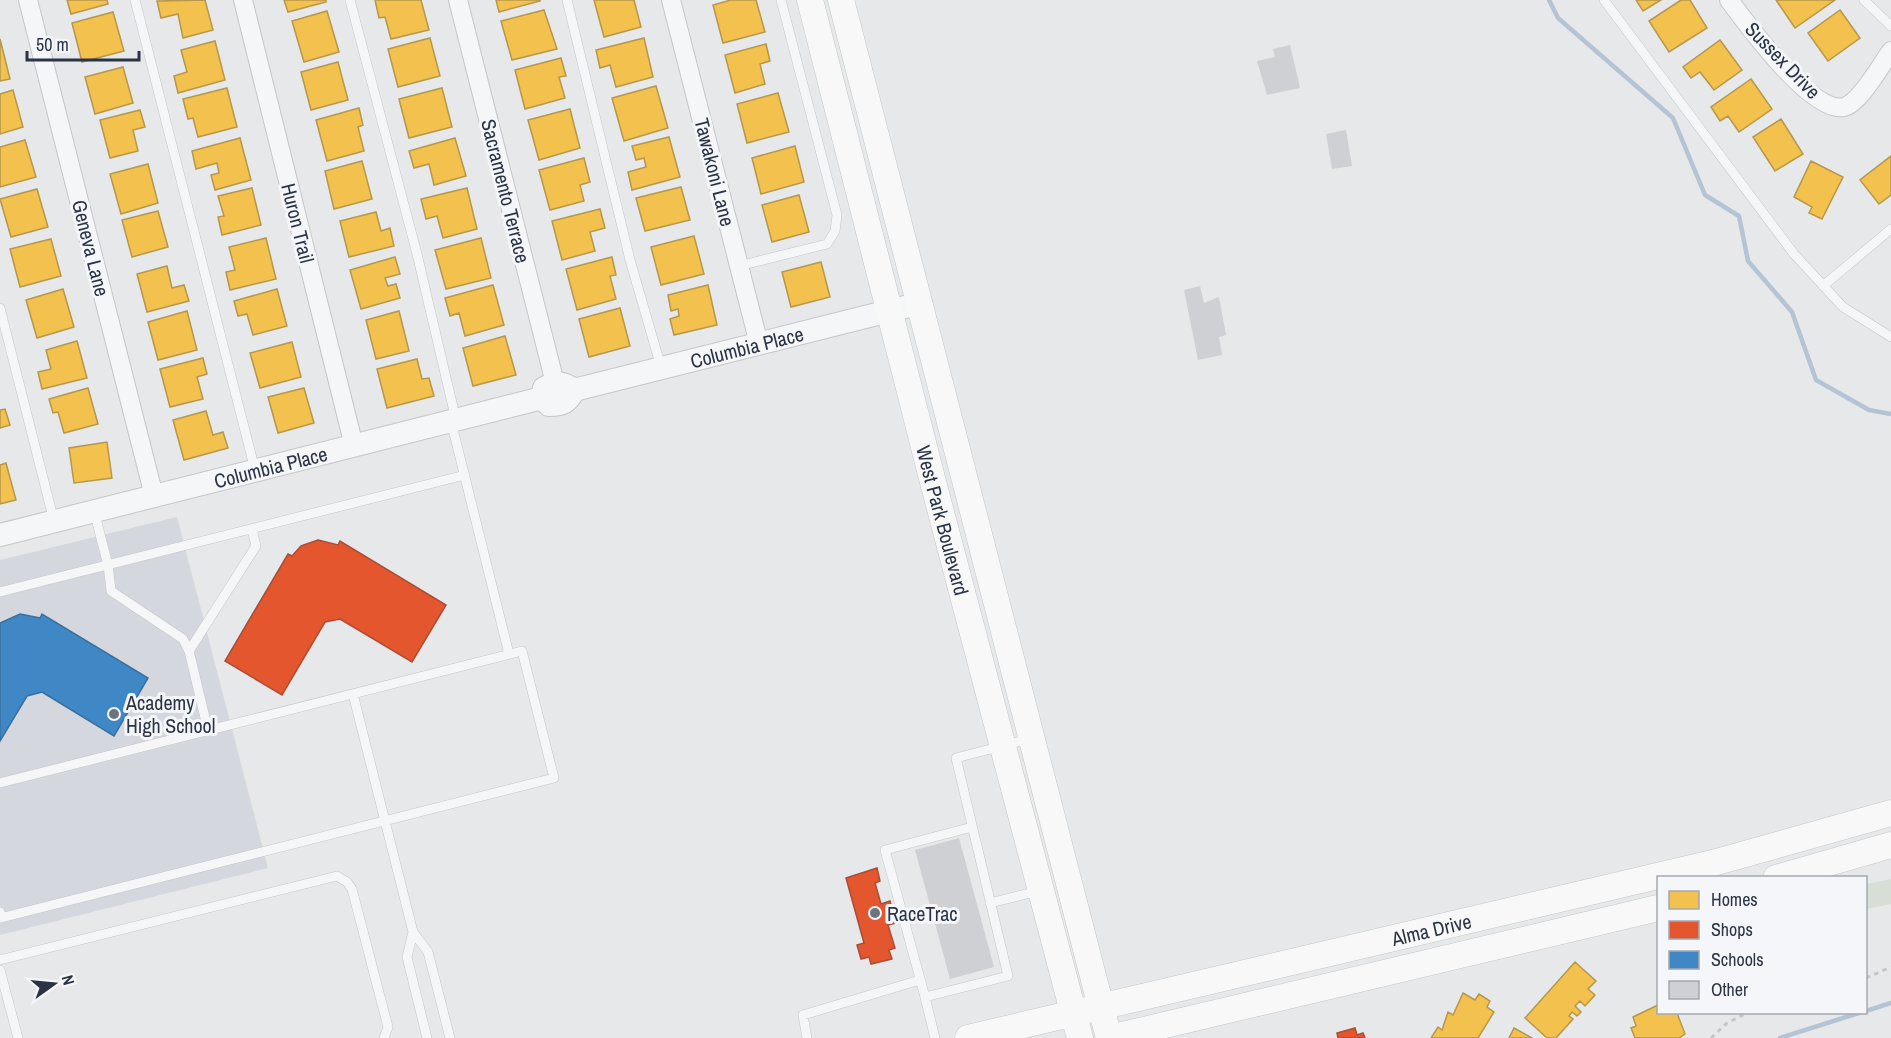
<svg xmlns="http://www.w3.org/2000/svg" width="1891" height="1038" viewBox="0 0 1891 1038" font-family="'Archivo Narrow',sans-serif">
	<style>
		.built { fill: #d4d7dd }
		.green { fill: #d6ded6 }
		.homes { fill: #f2c14e; stroke: #b6974b; stroke-width: 1.5 }
		.shops { fill: #e4572e; stroke: #ac4c35; stroke-width: 1.5 }
		.schools { fill: #3f88c5; stroke: #396f9f; stroke-width: 1.5 }
		.lines { fill: none; stroke-linecap: round; stroke-linejoin: round }
		.stream { stroke: #b4c4d5; stroke-width: 4.5 }
		.building { fill: #ced0d3 }
		.service-casing { stroke: #c4c6c8; stroke-width: 10 }
		.minor-casing { stroke: #c4c6c8; stroke-width: 20 }
		.tertiary-casing { stroke: #c4c6c8; stroke-width: 24 }
		.secondary-casing { stroke: #c4c6c8; stroke-width: 27 }
		.path { stroke: #c5c6ca; stroke-width: 3; stroke-dasharray: 4.5 4.5; stroke-linecap: butt }
		.service { stroke: #f5f6f7; stroke-width: 9 }
		.minor { stroke: #f5f6f7; stroke-width: 18 }
		.tertiary { stroke: #f5f6f7; stroke-width: 22 }
		.secondary { stroke: #f8f8f8; stroke-width: 26 }
		.poi-dot { fill: #6c737f; stroke: #f4f6f9; stroke-width: 2 }
		.labels { text-anchor: middle; dominant-baseline: central; stroke-width: 6; stroke-linejoin: round; paint-order: stroke }
		.street-label { font-size: 20px; fill: #2b3445; stroke: #f4f6f9 }
		.poi-label { font-size: 20px; fill: #2b3445; stroke: #f4f6f9; text-anchor: start }
	</style>
	<rect width="100%" height="100%" fill="#e6e8ea"/>
	<path class="built" d="M177 517 268 868 0 935V560Z"/>
	<path class="green" d="M1891 879V904L1866 909V884Z"/>
	<path class="homes" d="M67 0H107L108 4 71 14Z
		M205 0 213 30 183 38 178 14 161 18 157 1Z
		M284 0H326V2L288 12Z
		M375 0H421L429 30 391 39 385 17 379 18Z
		M496 0H540V1L499 12Z
		M594 0H634L641 27 604 37Z
		M731 0H756L765 32 723 43 713 5Z
		M1636 0H1661L1643 11Z
		M1681 0H1690L1707 28 1669 52 1649 21Z
		M1776 0H1835L1795 28Z
		M544 10 557 49 512 60 501 21Z
		M1840 10 1860 38 1828 61 1808 33Z
		M327 11 339 52 304 62 292 21Z
		M113 12 124 51 82 62 72 23Z
		M430 38 440 76 398 87 388 49Z
		M644 38 653 77 616 87 610 65 600 68 596 50Z
		M0 39 10 79 0 81Z
		M1720 40 1742 70 1714 90 1700 72 1691 78 1683 67Z
		M215 41 225 80 178 93 174 76 187 72 181 50Z
		M766 44 770 61 760 64 765 84 735 93 725 55Z
		M561 58 566 76 559 77 565 98 525 109 515 70Z
		M338 62 348 100 311 110 301 72Z
		M123 67 133 103 95 114 85 77Z
		M1751 79 1772 109 1739 132 1728 116 1720 121 1711 107Z
		M656 86 668 128 624 141 612 98Z
		M227 88 237 127 198 137 193 118 188 119 183 99Z
		M442 88 452 127 409 138 399 99Z
		M13 90 23 127 0 134V94Z
		M778 93 789 132 747 143 737 104Z
		M359 108 363 125 358 127 364 151 327 161 316 120Z
		M570 109 580 148 539 160 528 120Z
		M140 110 145 127 133 130 138 151 110 158 100 120Z
		M1781 119 1803 154 1775 171 1753 137Z
		M669 137 680 177 632 190 628 172 646 167 644 158 636 160 632 146Z
		M240 138 251 180 215 190 211 175 219 173 217 163 196 169 192 151Z
		M455 138 466 176 434 185 429 164 414 168 409 151Z
		M25 140 36 177 0 187V147Z
		M795 146 804 182 761 194 752 158Z
		M1891 156V195L1879 204 1860 180Z
		M584 158 590 182 580 185 584 201 550 210 539 170Z
		M362 161 372 199 334 209 325 171Z
		M1811 161 1843 177 1822 219 1809 213 1812 207 1794 197Z
		M148 164 158 203 121 214 110 174Z
		M681 187 690 220 645 231 636 198Z
		M252 188 261 225 222 235 218 217 224 216 218 196Z
		M467 188 477 229 443 238 437 216 426 219 421 199Z
		M37 189 48 227 11 237 0 199Z
		M799 195 809 232 772 242 762 205Z
		M600 209 605 228 590 232 595 251 562 260 552 221Z
		M158 211 168 247 132 257 122 220Z
		M376 212 381 231 390 228 394 246 349 257 340 221Z
		M694 236 704 274 661 285 651 247Z
		M266 238 276 279 230 290 226 272 235 270 229 247Z
		M481 238 491 278 446 289 435 250Z
		M51 239 61 276 20 287 10 249Z
		M395 257 400 274 385 278 388 286 396 284 400 298 361 309 350 270Z
		M612 257 616 275 610 276 616 299 577 310 566 269Z
		M821 262 830 297 791 307 782 272Z
		M167 266 172 288 184 285 189 301 147 312 137 274Z
		M493 285 504 325 465 336 459 313 450 316 445 298Z
		M708 285 717 325 674 335 670 319 679 316 678 309 671 311 668 295Z
		M63 289 74 327 37 338 26 300Z
		M277 289 287 326 253 335 247 314 238 316 234 301Z
		M620 308 630 346 589 357 579 319Z
		M187 311 197 350 158 360 148 322Z
		M399 311 409 351 376 359 366 320Z
		M505 336 516 375 473 386 463 348Z
		M77 341 87 378 42 389 38 372 51 369 46 350Z
		M292 342 301 377 260 388 250 353Z
		M203 358 207 374 197 377 203 399 170 407 160 369Z
		M417 359 422 379 429 378 434 396 387 408 377 369Z
		M88 388 98 424 64 433 58 412 53 413 49 399Z
		M304 388 314 423 278 433 268 397Z
		M5 409 10 425 0 428V410Z
		M206 411 213 435 223 432 228 448 184 460 173 420Z
		M107 442 112 478 74 483 69 448Z
		M6 463 16 500 0 504V465Z
		M1575 962 1596 981 1588 989 1595 995 1585 1006 1580 1001 1575 1006 1581 1012 1577 1016 1572 1012 1569 1016 1573 1019 1556 1038H1547L1525 1018Z
		M1463 993 1475 1000 1479 994 1490 1001 1487 1007 1494 1012 1478 1038H1431L1438 1027 1442 1030 1448 1012 1453 1015Z
		M1658 1005V1012L1677 1013 1685 1034 1679 1038H1635L1631 1028 1636 1026 1633 1017Z
		M1514 1028 1532 1038H1509Z"/>
	<path class="shops" d="M318 540 338 545 340 541 446 605 412 662 340 619 325 622 282 695 225 661 288 554 292 556 301 546Z
		M877 868 880 881 875 883 881 904 890 901 896 923 888 925 895 948 889 950 892 959 871 964 869 957 861 959 857 945 864 943 846 878Z
		M1355 1028 1357 1035 1363 1033 1365 1038H1338L1337 1033Z"/>
	<path class="schools" d="M20 614 40 618 42 614 148 678 114 736 42 692 27 696 0 741V623Z"/>
	<g class="lines">
		<path class="stream" d="M1549 0 1558 18 1673 118 1705 195 1739 216 1748 261 1792 312 1816 380 1869 410 1891 414
			M1866 1011 1891 1003
			M1780 1038 1862 1012"/>
	</g>
	<path class="building" d="M1290 45 1300 88 1267 95 1257 61 1275 57 1273 49Z
		M1346 130 1352 166 1332 169 1326 134Z
		M1200 286 1204 303 1219 297 1226 335 1219 337 1222 355 1198 360 1184 290Z
		M959 838 994 967 950 979 915 850Z"/>
	<g class="lines">
		<g class="service-casing">
			<path id="service" d="M135 0 255 470
				M350 0 417 254 456 420
				M567 0 630 260 661 367
				M1604 0 1794 254 1843 307 1891 337
				M1864 0 1891 26
				M739 266 827 244 835 231 837 215 781 0
				M1823 286 1891 229
				M0 308 54 521
				M451 421 509 654
				M94 511 108 565 111 591 183 639 189 651 208 730
				M0 592 465 475
				M189 651 256 546 252 529
				M353 694 413 932 428 952 450 1038
				M0 783 522 651 554 778 1 918 0 912
				M972 827 885 850 925 997 1008 976 956 758 1029 739
				M990 903 1038 891
				M413 932 407 957 427 1038
				M0 960 337 876 347 882 352 889 388 1027 384 1038
				M0 970 18 1038
				M925 997 935 1038
				M807 1038 803 1015 920 980"/>
		</g>
		<g class="minor-casing">
			<path id="minor" d="M28 0 154 496
				M243 0 354 446
				M458 0 555 383
				M671 0 759 344
				M1729 0C1747 24 1812 114 1844 107 1860 103 1881 65 1891 51"/>
		</g>
		<g class="tertiary-casing">
			<g id="tertiary">
				<path id="s1" d="M574 390 921 303"/>
				<path d="M542 398 544 388C556 382 563 381 574 390"/>
				<path d="M542 398 549 405C562 405 568 403 574 390"/>
				<path id="s2" d="M0 535 542 398"/>
			</g>
		</g>
		<g class="secondary-casing">
			<g id="secondary">
				<path id="s3" d="M810 0 933 482 1080 1038"/>
				<path d="M841 0 1109 1038"/>
				<path d="M1776 878 1891 845"/>
				<path id="s4" d="M968 1038 1713 863 1891 813"/>
				<path d="M1110 1038 1658 908"/>
			</g>
		</g>
		<path class="path" d="M1866 978 1891 967
			M1711 1038 1727 1023 1749 1012"/>
		<use href="#service" class="service"/>
		<use href="#minor" class="minor"/>
		<use href="#tertiary" class="tertiary"/>
		<use href="#secondary" class="secondary"/>
	</g>
	<g class="poi-dot">
		<circle cx="114" cy="714" r="6"/>
		<circle cx="875" cy="913" r="6"/>
	</g>
	<g class="labels">
		<g class="street-label">
			<text transform="translate(1783 60) rotate(46)">Sussex Drive</text>
			<text transform="translate(715 172) rotate(76)">Tawakoni Lane</text>
			<text transform="translate(506 191) rotate(76)">Sacramento Terrace</text>
			<text transform="translate(298 223) rotate(76)">Huron Trail</text>
			<text transform="translate(91 248) rotate(76)">Geneva Lane</text>
			<text stroke="none"><textPath href="#s1" startOffset="178">Columbia Place</textPath></text>
			<text stroke="none"><textPath href="#s2" startOffset="279">Columbia Place</textPath></text>
			<text stroke="none"><textPath href="#s3" startOffset="537">West Park Boulevard</textPath></text>
			<text stroke="none"><textPath href="#s4" startOffset="476">Alma Drive</textPath></text>
		</g>
		<g class="poi-label">
			<text x="126" y="702">Academy<tspan x="126" dy="23">High School</tspan></text>
			<text x="887" y="913">RaceTrac</text>
		</g>
	</g>
	<rect x="1657" y="876" width="210" height="138" fill="#f4f6f9" stroke="#a4a8b1" stroke-width="1.5"/>
	<rect x="1669" y="891" width="30" height="18" fill="#f2c14e" stroke="#a4a8b1" stroke-width="1.5"/>
	<text x="1711" y="906" font-size="18" fill="#2b3445">Homes</text>
	<rect x="1669" y="921" width="30" height="18" fill="#e4572e" stroke="#a4a8b1" stroke-width="1.5"/>
	<text x="1711" y="936" font-size="18" fill="#2b3445">Shops</text>
	<rect x="1669" y="951" width="30" height="18" fill="#3f88c5" stroke="#a4a8b1" stroke-width="1.5"/>
	<text x="1711" y="966" font-size="18" fill="#2b3445">Schools</text>
	<rect x="1669" y="981" width="30" height="18" fill="#ced0d3" stroke="#a4a8b1" stroke-width="1.5"/>
	<text x="1711" y="996" font-size="18" fill="#2b3445">Other</text>
	<g transform="translate(54 984) rotate(75)" stroke="#f4f6f9" stroke-width="4.5" paint-order="stroke">
	<path d="M0-4.5L10 22L0 15L-10 22Z" fill="#2b3445"/>
	<text y="-9" font-size="16" font-weight="bold" text-anchor="middle" fill="#2b3445">N</text>
	</g>
	<path d="M27 51v9h112v-9" fill="none" stroke="#2b3445" stroke-width="3"/>
	<text x="36" y="51" font-size="18" fill="#2b3445" stroke="#f4f6f9" stroke-width="4.5" paint-order="stroke">50 m</text>
</svg>
